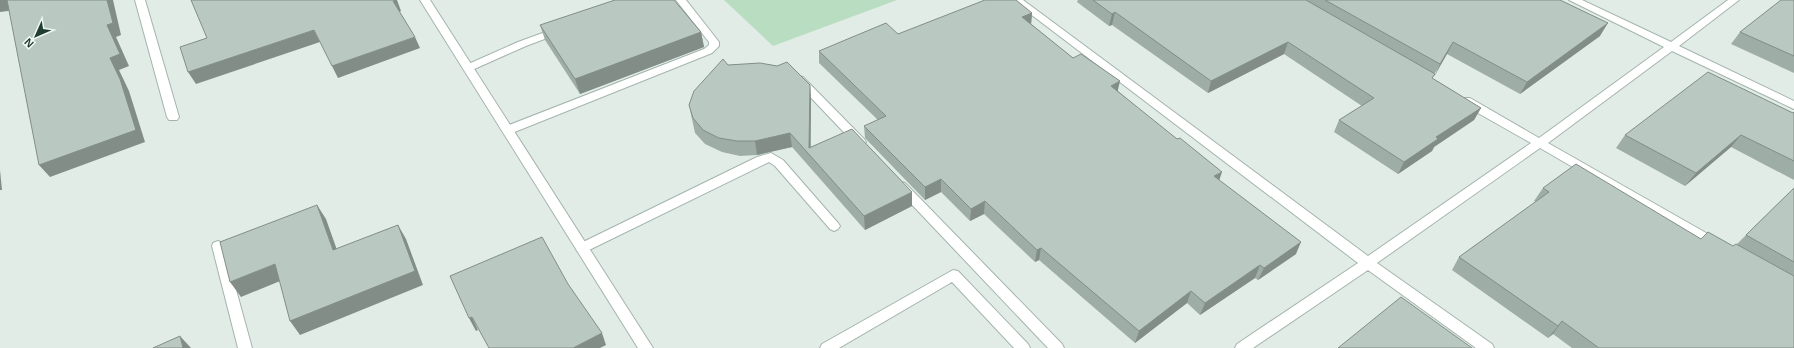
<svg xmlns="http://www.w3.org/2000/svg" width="1794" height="348" viewBox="0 0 1794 348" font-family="Arial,sans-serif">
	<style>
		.green { fill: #b9ddc1 }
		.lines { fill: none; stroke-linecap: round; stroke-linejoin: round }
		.service-casing { stroke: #a4b4ad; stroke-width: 2 }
		.minor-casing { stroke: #a4b4ad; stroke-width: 2 }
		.service { fill: #fff; fill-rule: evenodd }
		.minor { fill: #fff; fill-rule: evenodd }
		.wall { fill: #9fada7 }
		.shaded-wall { fill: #828d88 }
		.building { fill: #b9c9c2; stroke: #828d88 }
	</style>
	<rect width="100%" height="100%" fill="#e1ece6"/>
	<path class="green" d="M724 0H897L773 46Z"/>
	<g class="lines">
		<g class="service-casing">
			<path id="service" d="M676 0H686L719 42V46L712 53 512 133H504L502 130 504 127 704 49 709 45V42Z
				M559 27 564 30 563 32 526 46 472 70H464L463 68 464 66 518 42Z
				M771 153 783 160 838 223 840 226 838 229 834 231 830 229 775 166 769 162 587 251 582 253 577 251 576 248 577 245 757 157Z
				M953 270 958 271 1028 344 1030 348H1014L952 282 839 348H820L822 344Z"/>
		</g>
		<g class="minor-casing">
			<path id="minor" d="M135 0H145L179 117 177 120H169L167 117Z
				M420 0H430L653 348H638Z
				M1012 0H1023L1368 256 1531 143 1462 104 1460 101 1462 98H1470L1539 138 1664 47 1569 0H1582L1671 42 1728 0H1739L1679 46 1794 101V109L1672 51 1548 143 1722 242 1723 245 1722 248 1717 250 1712 248 1540 148 1377 263 1492 344 1494 348H1476L1368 270 1253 348H1235L1237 344 1358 263Z
				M799 76 803 77 864 139 866 142 864 145H856L795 81 794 79 795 77Z
				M901 182 905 183 1062 344 1064 348H1048L897 189 895 186 897 183Z
				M218 241 223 243 224 246 252 348H238L212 246 213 243Z"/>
		</g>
		<use href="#service" class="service"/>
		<use href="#minor" class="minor"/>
	</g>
	<path class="wall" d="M1078 0H1560L1600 36 1520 94 1447 54 1432 78 1481 108 1474 120 1434 147 1432 151 1398 174 1334 132 1339 120 1362 106 1284 54 1208 93 1112 25 1109 26 1077 2Z
		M1794 0V73L1731 44 1740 32Z
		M1032 13 1031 24 1073 58 1118 91 1219 180 1296 254 1258 280 1255 278 1200 315 1187 303 1135 343 1039 260 1035 262 984 214 970 221 941 192 925 200 865 138 864 126 878 120 819 63V51L898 34Z
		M540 25 701 32 704 47 580 94 545 40Z
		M728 65 810 85 811 100V148L912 206 865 230 792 147 757 155 740 156 722 152 705 144 695 133 689 105Z
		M1794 112V180L1731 147 1685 186 1616 148 1625 135 1793 113Z
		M1543 188 1701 239 1733 246 1737 244 1746 235 1794 188V348H1572L1553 334 1548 338 1452 270 1459 257 1536 202 1534 201Z"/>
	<path class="shaded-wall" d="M0 0H8L16 10 0 12Z
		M107 0H113L121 35 116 37 129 66 119 70 129 91 145 142 50 177 39 165 110 58 107 25Z
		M397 0 401 11 398 13 393 1Z
		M1115 12 1112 25 1109 26 1112 14Z
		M1032 13 1031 25 1022 17Z
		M1608 23 1600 36 1520 94 1527 82Z
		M314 30 320 42 196 84 188 72Z
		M701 32 704 47 580 94 575 79Z
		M415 37 420 48 338 78 332 66Z
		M1288 42 1284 54 1208 93 1211 81Z
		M1453 42 1447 54 1434 77 1440 64Z
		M1120 81 1117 94 1111 86Z
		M810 85 811 100 810 155 809 148Z
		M1481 108 1474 120 1434 147 1432 151 1398 174 1404 162 1436 137Z
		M790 133 792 147 757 155 755 141Z
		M1741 135 1731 147 1685 186 1696 173Z
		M0 170 2 190H0Z
		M1222 172 1218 184 1214 176Z
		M941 179V192L925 200V187Z
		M912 192V206L865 230 864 216Z
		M985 201 984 214 970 221 971 209Z
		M317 205 326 219 342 264 333 250Z
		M398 225 406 239 423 285 300 335 290 321Z
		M1301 242 1296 254 1258 280 1264 268Z
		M1041 248 1039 260 1035 262 1037 250Z
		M275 264 285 279 241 297 230 282Z
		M1260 265 1255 278 1200 315 1205 303Z
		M1191 291 1187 303 1135 343 1139 331Z
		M472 317 478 330 476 331 469 318Z
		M1562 321 1553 334 1548 338 1558 326Z
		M602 333 606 345 600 348H573Z
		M180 336 191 348H183Z"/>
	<path class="building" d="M7 0H107L113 23 107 25 120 54 110 58 120 79 136 130 39 165Z
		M191 0H397L393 1 415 37 332 66 314 30 188 72 180 47 207 38Z
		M615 0H674L701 32 575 79 540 25Z
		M985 0H1016L1032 13 1022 17 1073 58 1081 54 1120 81 1111 86 1177 139 1180 138 1222 172 1214 176 1301 242 1264 268 1260 265 1205 303 1191 291 1139 331 1041 248 1037 250 985 201 971 209 941 179 925 187 864 126 886 116 819 51 886 23 898 34Z
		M1093 0H1306L1435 74 1432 78 1481 108 1436 137 1438 139 1404 162 1339 120 1374 98 1288 42 1211 81 1115 12 1112 14Z
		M1325 0H1560L1608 23 1527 82 1453 42 1440 64Z
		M1781 0H1794V56L1740 32Z
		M723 59 728 65 760 63 777 66 787 62 810 85 809 148 852 129 912 192 864 216 790 133 755 141H737L719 138 703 130 693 118 689 105 694 91Z
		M1708 72 1793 113 1794 112V161L1741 135 1696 173 1625 135Z
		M1576 164 1701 239 1708 232 1733 246 1736 244 1794 276V348H1599L1562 321 1558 326 1459 257 1549 192 1543 188Z
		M1794 188V262L1746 235Z
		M317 205 333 250 398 225 415 271 290 321 275 264 230 282 220 242Z
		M542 237 568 284 602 333 573 348H489L472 317 469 318 450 276Z
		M1401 297 1472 348H1338Z
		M180 336 183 348H153Z"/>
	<g transform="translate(36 36) rotate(225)" stroke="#f1f8f4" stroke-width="3" paint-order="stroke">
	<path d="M0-3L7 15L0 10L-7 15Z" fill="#213d34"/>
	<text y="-6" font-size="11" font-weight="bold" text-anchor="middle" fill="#213d34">N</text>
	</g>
</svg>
